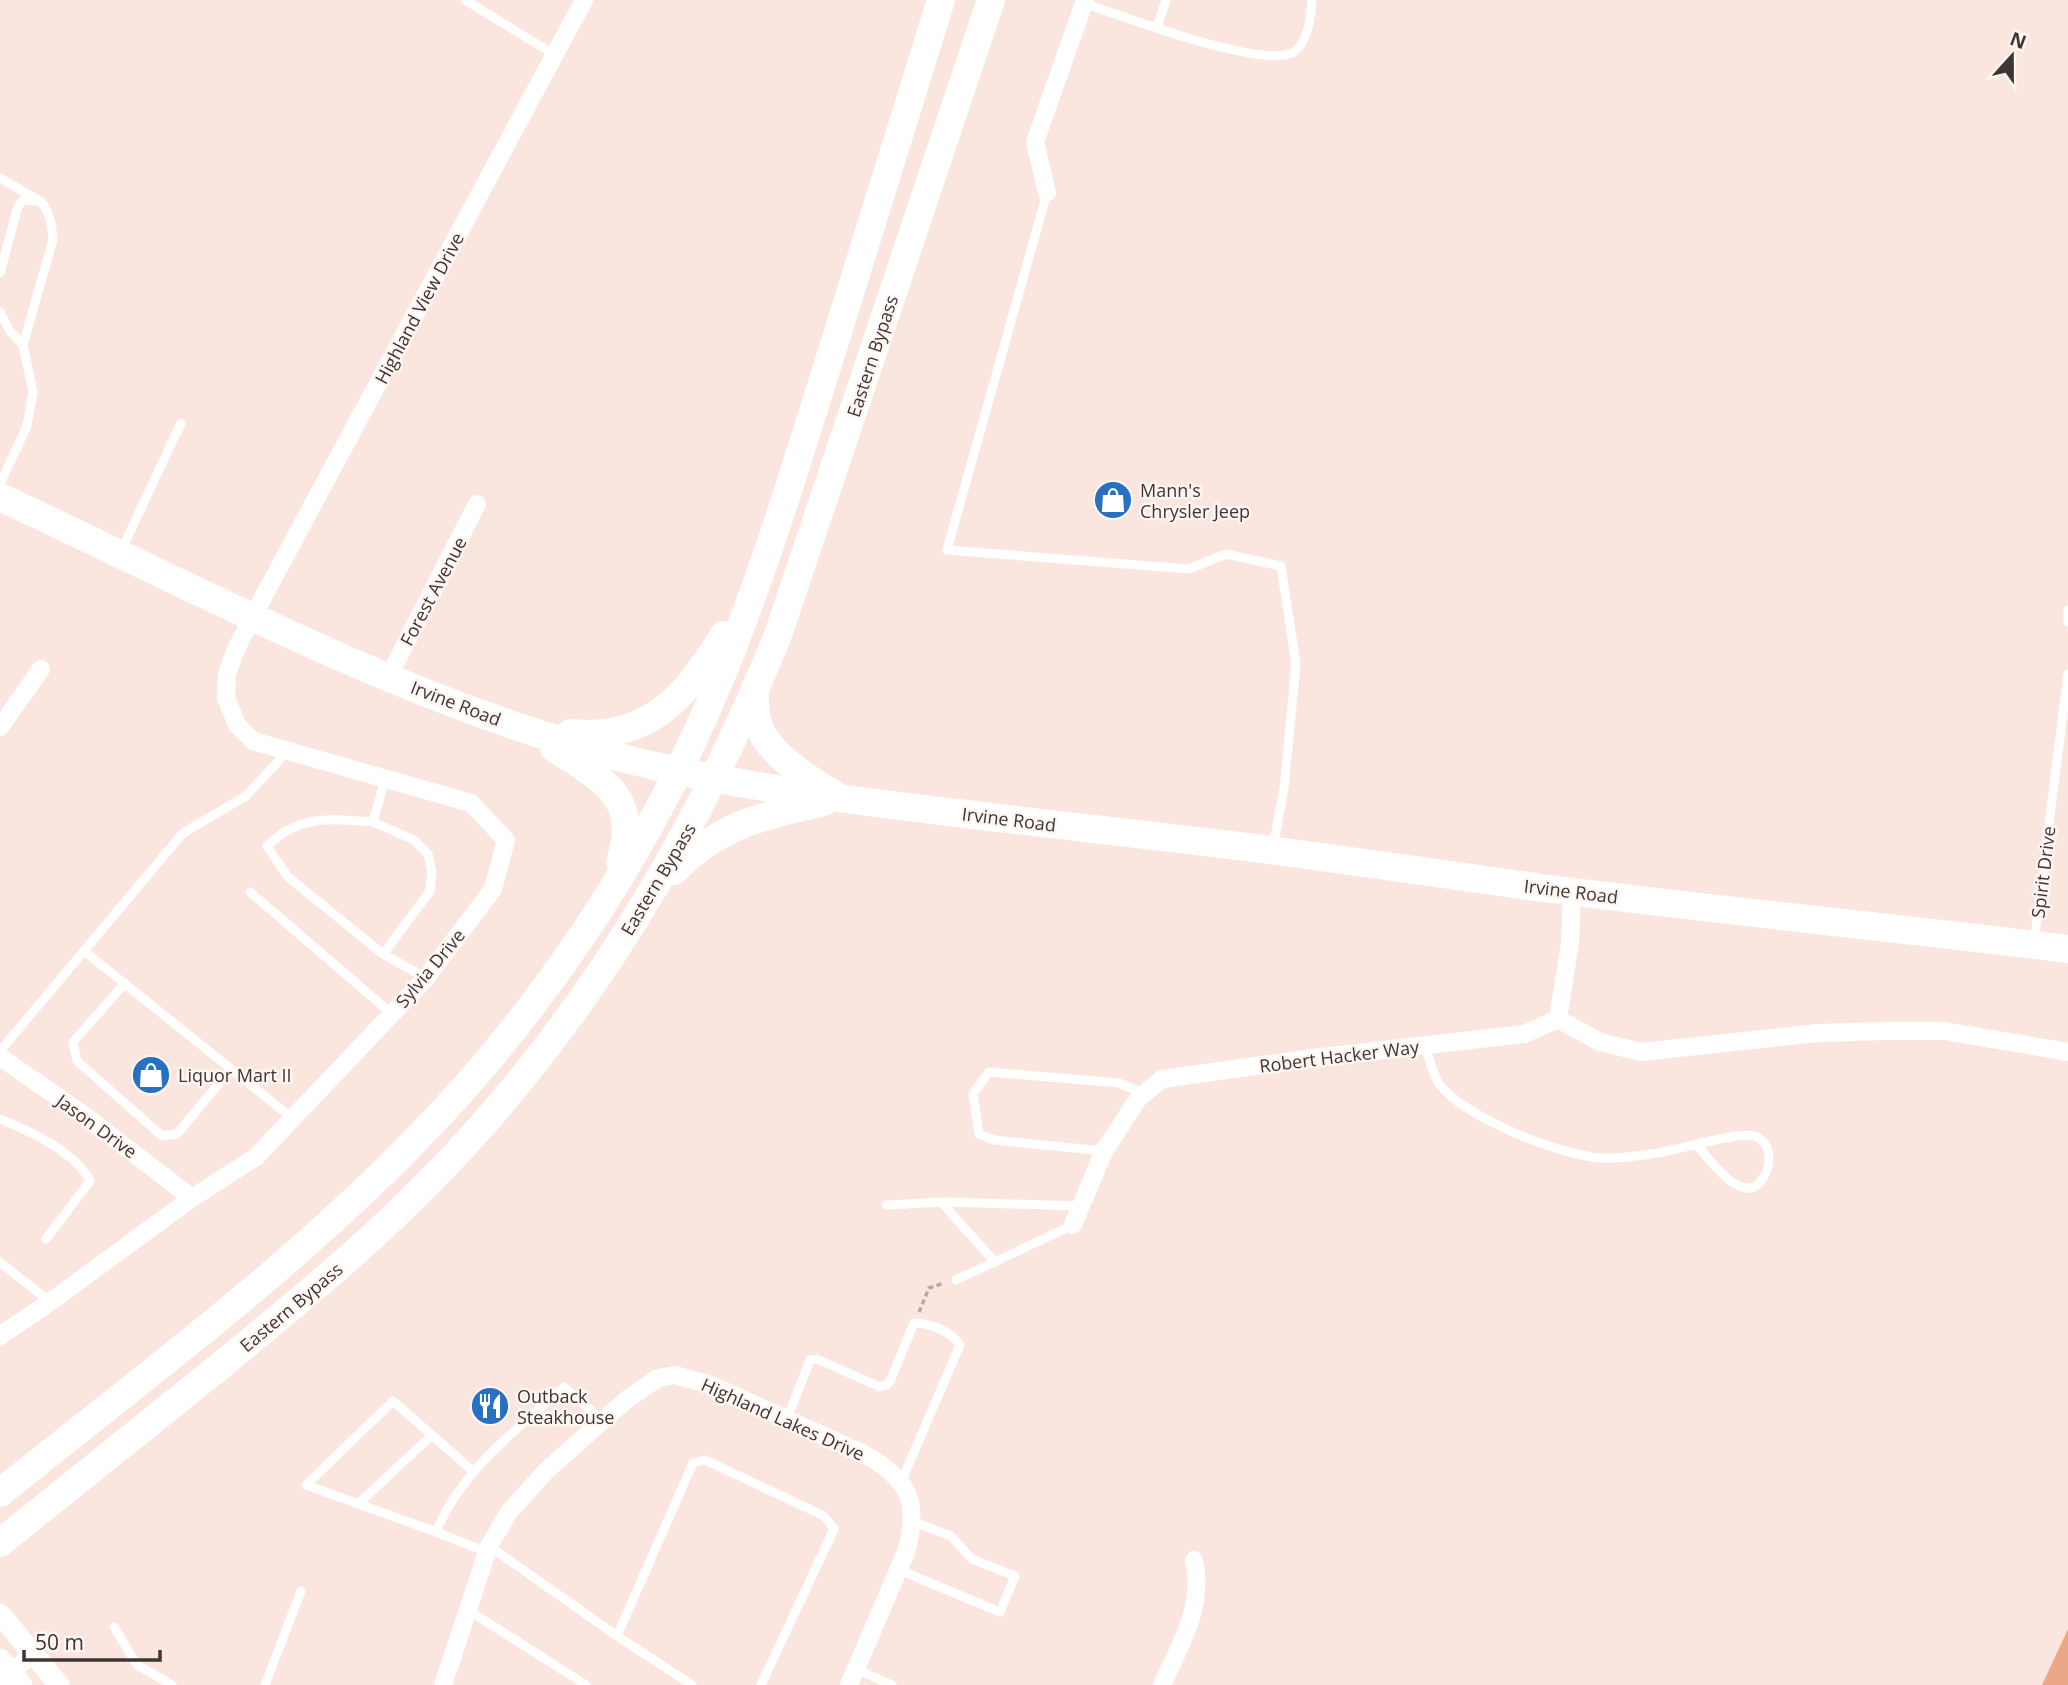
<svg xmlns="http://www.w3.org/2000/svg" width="2068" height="1685" viewBox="0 0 2068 1685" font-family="'Open Sans',sans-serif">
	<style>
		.green { fill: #eca787 }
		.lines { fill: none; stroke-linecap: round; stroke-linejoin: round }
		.path { stroke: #b8a9a2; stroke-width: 3.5; stroke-dasharray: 5 3.5; stroke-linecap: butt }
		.service { stroke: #fff; stroke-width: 9 }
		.minor { stroke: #fff; stroke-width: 18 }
		.tertiary { stroke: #fff; stroke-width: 21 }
		.primary { stroke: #fff; stroke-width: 28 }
		.labels { text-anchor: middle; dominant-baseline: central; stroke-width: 5; stroke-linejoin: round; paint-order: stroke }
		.street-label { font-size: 18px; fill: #3d3632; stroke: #fff6f3 }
		.poi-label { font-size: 18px; fill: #3d3632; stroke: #fff6f3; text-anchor: start }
	</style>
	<rect width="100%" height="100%" fill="#fae6de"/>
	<path class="green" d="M2068 1629V1685H2042Z"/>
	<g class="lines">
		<path class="path" d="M919 1312 929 1288 944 1283"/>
		<path class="service" d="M465 0 555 55
			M1084 3C1122 16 1259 68 1292 53 1308 45 1311 16 1312 0
			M1157 27 1166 0
			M0 178 38 200
			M1047 193 947 550 1189 569 1226 554 1281 566 1296 664 1284 788 1273 848
			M0 273 18 206 24 200 40 201C50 212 52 225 53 240L23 345 33 392 27 426 0 484
			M0 312 10 331 23 345
			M121 551 181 423
			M2068 610V622
			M385 780 373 822C330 819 300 814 267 846L288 877 383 954 426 978
			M373 822 414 840 428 854 432 873 430 891 383 954
			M250 892 392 1014
			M2034 943 2068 674
			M84 951 292 1118
			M125 983 73 1042 77 1061 162 1136 177 1134 231 1069
			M1425 1045C1429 1058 1432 1074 1440 1085 1466 1118 1561 1156 1602 1158 1618 1159 1635 1156 1650 1154 1672 1152 1738 1131 1754 1136 1774 1142 1771 1169 1761 1181 1742 1206 1709 1159 1697 1145
			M0 1051 183 833 246 796 287 752
			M0 1119C29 1131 76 1152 90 1181L46 1239
			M1104 1151 994 1140 979 1134 973 1094 989 1072 1119 1083 1145 1094
			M941 1202 995 1262
			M886 1205 945 1202 1081 1206
			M0 1262 50 1302
			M956 1280 1073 1225
			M787 1419 810 1360 817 1359 880 1387 887 1385 891 1379 914 1323C930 1323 952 1332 960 1345L901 1482
			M358 1504 432 1435
			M436 1532 306 1485 393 1401 474 1472
			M489 1546 617 1636 692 1685
			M487 1552 436 1532C461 1471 516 1430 564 1387L603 1421
			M899 1570 1000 1612 1015 1576 972 1559 951 1536 912 1521
			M468 1610 586 1685
			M114 1627 137 1665 172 1685
			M617 1636 693 1463 705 1460 824 1516 834 1529 761 1685
			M856 1669 892 1685
			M265 1685 301 1591"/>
		<path class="minor" d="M1047 193 1035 142 1085 0
			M388 678 477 504
			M0 727 41 669
			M1558 1019 1600 1042 1641 1052 1818 1033 1886 1031H1944L2068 1052
			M0 1057 78 1111 192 1198
			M1073 1225 1104 1151 1138 1099 1162 1079 1313 1058 1524 1034 1558 1019 1570 943 1572 891
			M0 1336 50 1302 192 1198 256 1157 426 978 493 889 506 840 471 803 253 741 237 725 226 698 227 674 236 649 253 616 584 0
			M0 1682 32 1654
			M443 1685 489 1546 509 1512 546 1471 626 1400 658 1378 675 1375 711 1385 864 1454C909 1479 920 1502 906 1552L849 1685
			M1162 1685C1181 1643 1204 1607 1194 1560"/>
		<path class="tertiary" d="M0 1614 59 1685
			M0 1659 22 1685"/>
		<path class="primary" d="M0 497C189 585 381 688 581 747 677 775 776 790 876 803 985 817 1096 829 1206 842 1316 855 1425 872 1535 887 1713 910 1891 927 2068 949
			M755 693C755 706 755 719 761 731 772 755 812 782 835 795
			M570 733C650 741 685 697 724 635
			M554 748C602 779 641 797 620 862
			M674 871C721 823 762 817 824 802
			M0 1493C172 1354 354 1223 496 1051 588 939 666 811 721 677 765 570 798 459 833 348 869 232 905 116 941 0
			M0 1543C73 1485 146 1426 219 1367 293 1306 367 1246 434 1177 586 1022 697 835 778 635L991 0"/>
	</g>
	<defs>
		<g id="shop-disc" transform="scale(2.0125)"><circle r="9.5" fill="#2871c1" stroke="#fff6f3"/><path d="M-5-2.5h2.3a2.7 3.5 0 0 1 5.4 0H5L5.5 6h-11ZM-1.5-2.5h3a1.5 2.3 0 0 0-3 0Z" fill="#fff"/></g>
		<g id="restaurant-disc" transform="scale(2.0125)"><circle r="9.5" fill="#2871c1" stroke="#fff6f3"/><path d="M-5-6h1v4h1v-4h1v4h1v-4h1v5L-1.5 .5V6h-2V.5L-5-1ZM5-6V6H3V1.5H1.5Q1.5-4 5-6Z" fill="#fff"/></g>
	</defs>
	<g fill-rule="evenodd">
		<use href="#shop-disc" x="1113" y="500"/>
		<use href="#shop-disc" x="151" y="1075"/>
		<use href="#restaurant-disc" x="490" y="1406"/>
	</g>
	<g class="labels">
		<g class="street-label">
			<text transform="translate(419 308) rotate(-62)">Highland View Drive</text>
			<text transform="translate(872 356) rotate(-72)">Eastern Bypass</text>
			<text transform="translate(433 591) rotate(-62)">Forest Avenue</text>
			<text transform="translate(456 703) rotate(21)">Irvine Road</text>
			<text transform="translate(1009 819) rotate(7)">Irvine Road</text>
			<text transform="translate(2043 872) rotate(-83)">Spirit Drive</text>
			<text transform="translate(658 879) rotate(-59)">Eastern Bypass</text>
			<text transform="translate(1571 891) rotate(7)">Irvine Road</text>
			<text transform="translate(430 968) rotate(-50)">Sylvia Drive</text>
			<text transform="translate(1339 1056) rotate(-7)">Robert Hacker Way</text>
			<text transform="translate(97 1126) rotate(36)">Jason Drive</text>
			<text transform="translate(291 1307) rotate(-40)">Eastern Bypass</text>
			<text transform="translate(783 1419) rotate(24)">Highland Lakes Drive</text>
		</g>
		<g class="poi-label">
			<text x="1140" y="490">Mann's<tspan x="1140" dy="21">Chrysler Jeep</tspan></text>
			<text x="178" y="1075">Liquor Mart II</text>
			<text x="517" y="1396">Outback<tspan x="517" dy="21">Steakhouse</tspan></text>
		</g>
	</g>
	<g transform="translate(2012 56) rotate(21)" stroke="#fff6f3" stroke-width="5" paint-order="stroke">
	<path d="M0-5L12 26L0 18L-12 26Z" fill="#3d3632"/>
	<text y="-10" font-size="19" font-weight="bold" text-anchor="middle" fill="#3d3632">N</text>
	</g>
	<path d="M24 1650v10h136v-10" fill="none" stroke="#3d3632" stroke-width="3.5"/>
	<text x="35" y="1650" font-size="21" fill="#3d3632" stroke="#fff6f3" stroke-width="5" paint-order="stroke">50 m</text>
</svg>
